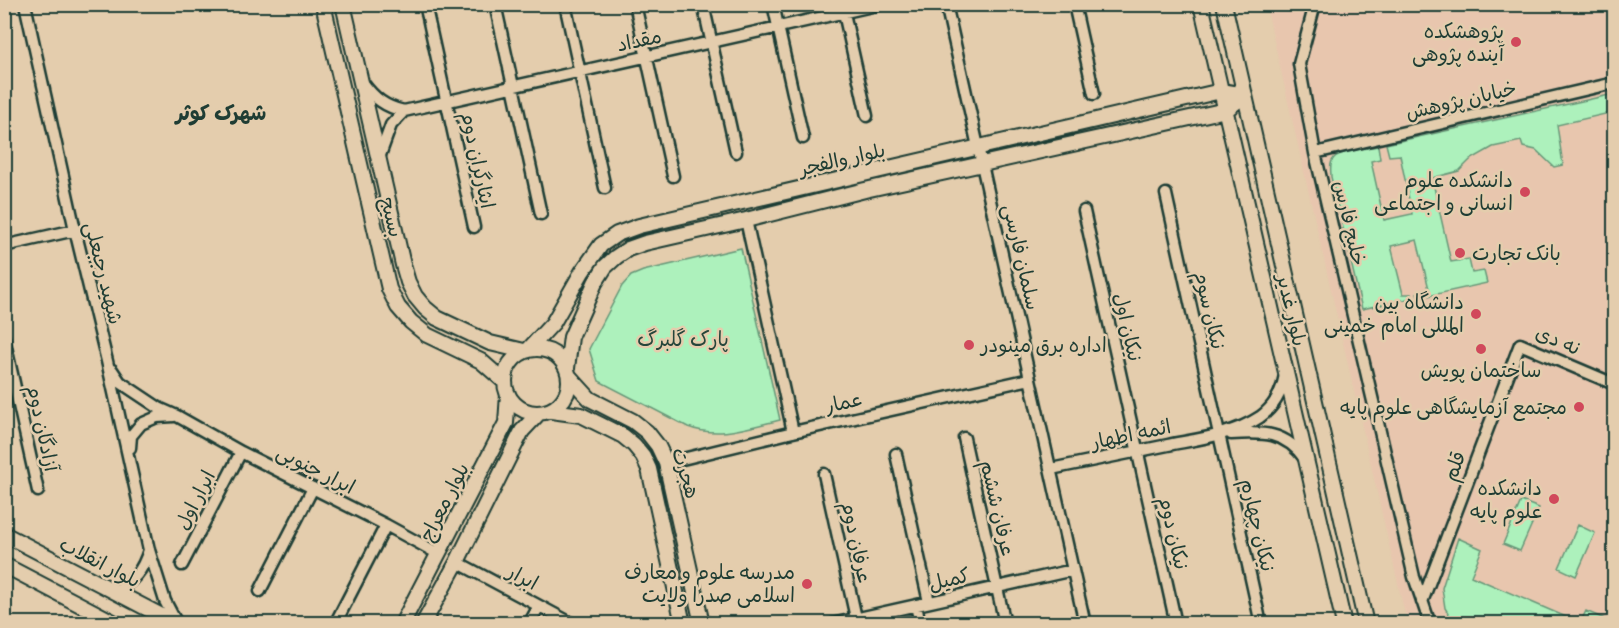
<svg xmlns="http://www.w3.org/2000/svg" width="1619" height="628" viewBox="0 0 1619 628" font-family="Itim,'Playpen Sans Arabic',sans-serif">
	<style>
		.built { fill: #e8c6ae }
		.green { fill: #adf1bc; stroke: #669778; stroke-width: 1.5 }
		.lines { fill: none; stroke-linecap: round; stroke-linejoin: round }
		.minor-casing { stroke: #1f3d34; stroke-width: 15 }
		.major-casing { stroke: #1f3d34; stroke-width: 18 }
		.minor { stroke: #e4cdad; stroke-width: 10 }
		.major { stroke: #e4cdad; stroke-width: 14 }
		.poi-dot { fill: #d1495b; stroke: #e4cdad; stroke-width: 2 }
		.labels { text-anchor: middle; dominant-baseline: central; stroke-width: 5; stroke-linejoin: round; paint-order: stroke }
		.poi-label { font-size: 20px; fill: #1f3d34; stroke: #e4cdad; text-anchor: end }
		.street-label { font-size: 20px; fill: #1f3d34; stroke: #e4cdad }
		.park-label { font-size: 20px; fill: #26463b; stroke: #e4cdad }
		.neighbourhood-label { font-size: 21px; font-weight: bold; fill: #1f3d34; stroke: #e4cdad }
	</style>
	<rect width="100%" height="100%" fill="#e4cdad"/>
	<filter id="ink" filterUnits="userSpaceOnUse"><feTurbulence type="fractalNoise" baseFrequency=".0167" numOctaves="2"/><feDisplacementMap in="SourceGraphic" scale="12" xChannelSelector="R" yChannelSelector="G"/><feConvolveMatrix kernelMatrix="1 2 1 2 8 2 1 2 1" color-interpolation-filters="sRGB"/></filter>
	<g filter="url(#ink)">
		<path class="built" d="M1266 5H1614V623H1407Z"/>
		<path class="green" d="M1614 94V112L1557 125 1563 165 1554 167 1536 150 1523 147 1521 141 1493 147 1470 160 1459 171 1432 178 1451 262 1469 259 1472 273 1484 271 1487 283 1419 298 1417 293 1429 289 1417 240 1391 246 1403 294H1411L1412 298 1362 309 1331 177C1331 171 1329 163 1334 158 1340 151 1368 148 1378 146L1380 159 1371 161 1384 220 1412 214 1400 155 1389 156 1386 144Z
			M741 248 780 420C749 427 719 439 688 427L599 381 589 349 622 286 631 276 643 271Z
			M1521 501 1539 508 1520 551 1503 544Z
			M1578 525 1595 533 1576 576 1559 568Z
			M1458 538 1482 549 1471 576 1580 623 1586 611 1614 623H1454L1445 608 1442 588Z"/>
		<g class="lines">
			<g class="minor-casing">
				<path id="minor" d="M25 4 75 230 107 361 149 550 165 601 177 624
					M425 4 474 227
					M495 4 541 214
					M565 4 605 188
					M635 4 673 176
					M703 4 736 152
					M773 4 803 138
					M842 4 867 116
					M946 4 1085 624
					M1074 4 1094 94
					M1315 4 1299 64 1315 153 1414 577 1430 624
					M363 83C374 98 385 107 404 111L881 4
					M1315 153 1614 83
					M379 158 391 125 404 111
					M1166 194 1261 624
					M1084 211 1176 624
					M746 220 793 432
					M4 246 75 230
					M4 338 38 491
					M112 370 120 382 159 408 177 416 241 452 386 525 439 554
					M1231 434C1263 432 1285 431 1305 459
					M964 438 1005 624
					M130 448 131 436 141 424 157 417 174 416
					M896 454 929 602
					M666 463 793 432 1030 379
					M1051 469C1090 461 1129 453 1168 445 1198 439 1233 435 1260 417 1274 407 1282 392 1285 375
					M824 474 856 618
					M457 562 573 624
					M182 565 241 452
					M114 591C133 583 143 570 149 550
					M260 591 313 488
					M1422 602 1520 344 1614 384
					M916 605 920 624
					M335 624 386 525
					M529 624 539 606
					M832 624 1073 570"/>
			</g>
			<g class="major-casing">
				<path id="major" d="M323 4 389 289 398 307 411 322 427 335 481 361 505 382
					M343 4 403 265 408 282 415 296 425 308 437 318 490 343 524 351
					M1201 4 1344 624
					M1224 4 1366 624
					M505 381a32 32 0 1 1 64 0a32 32 0 1 1-64 0Z
					M528 350 553 323 582 272 601 245 617 234 639 226 1221 91 1245 95
					M567 368 571 337 595 283 605 267 616 257 628 249 645 243 746 220 865 190 1226 110 1245 95
					M569 376 590 399 633 421 647 432 658 446 666 463 702 624
					M551 411 581 415 623 436 634 445 643 456 649 469 683 624
					M4 534 177 624
					M4 565 117 624
					M402 624 506 423 508 394
					M423 624 457 562 522 431 538 414"/>
			</g>
			<use href="#minor" class="minor"/>
			<use href="#major" class="major"/>
		</g>
	</g>
	<g class="poi-dot">
		<circle cx="1516" cy="42" r="6"/>
		<circle cx="1525" cy="192" r="6"/>
		<circle cx="1460" cy="253" r="6"/>
		<circle cx="1476" cy="314" r="6"/>
		<circle cx="969" cy="345" r="6"/>
		<circle cx="1481" cy="349" r="6"/>
		<circle cx="1579" cy="407" r="6"/>
		<circle cx="1554" cy="499" r="6"/>
		<circle cx="807" cy="584" r="6"/>
	</g>
	<g class="labels">
		<g class="poi-label">
			<text x="1504" y="31">پژوهشکده<tspan x="1504" dy="23">آینده پژوهی</tspan></text>
			<text x="1513" y="180">دانشکده علوم<tspan x="1513" dy="23">انسانی و اجتماعی</tspan></text>
			<text x="1472" y="253" text-anchor="start">بانک تجارت</text>
			<text x="1464" y="302">دانشگاه بین<tspan x="1464" dy="23">المللی امام خمینی</tspan></text>
			<text x="981" y="345" text-anchor="start">اداره برق مینودر</text>
			<text x="1481" y="370" text-anchor="middle">ساختمان پویش</text>
			<text x="1567" y="407">مجتمع آزمایشگاهی علوم پایه</text>
			<text x="1542" y="488">دانشکده<tspan x="1542" dy="23">علوم پایه</tspan></text>
			<text x="795" y="572">مدرسه علوم و معارف<tspan x="795" dy="23">اسلامی صدرا ولایت</tspan></text>
		</g>
		<g class="street-label">
			<text transform="translate(639 40) rotate(-12)">مقداد</text>
			<text transform="translate(1461 100) rotate(-13)">خیابان پژوهش</text>
			<text transform="translate(842 159) rotate(-13)">بلوار والفجر</text>
			<text transform="translate(478 160) rotate(78)">ایثارگران دوم</text>
			<text transform="translate(392 217) rotate(77)">بسیج</text>
			<text transform="translate(1350 223) rotate(77)">خلیج فارس</text>
			<text transform="translate(1022 257) rotate(77)">سلمان فارسی</text>
			<text transform="translate(104 273) rotate(76)">شهید رجبعلی</text>
			<text transform="translate(1210 310) rotate(77)">نیکان سوم</text>
			<text transform="translate(1292 310) rotate(77)">بلوار غدیر</text>
			<text transform="translate(1128 327) rotate(77)">نیکان اول</text>
			<text transform="translate(1558 340) rotate(23)">نه دی</text>
			<text transform="translate(844 402) rotate(-13)">عمار</text>
			<text transform="translate(43 428) rotate(78)">آزادگان دوم</text>
			<text transform="translate(1131 434) rotate(-12)">ائمه اطهار</text>
			<text transform="translate(1454 466) rotate(-69)">قلم</text>
			<text transform="translate(316 469) rotate(27)">ابرار جنوبی</text>
			<text transform="translate(686 473) rotate(73)">هجرت</text>
			<text transform="translate(195 500) rotate(-63)">ابرار اول</text>
			<text transform="translate(444 502) rotate(-63)">بلوار معراج</text>
			<text transform="translate(998 508) rotate(77)">عرفان ششم</text>
			<text transform="translate(1258 525) rotate(77)">نیکان چهارم</text>
			<text transform="translate(1174 533) rotate(77)">نیکان دوم</text>
			<text transform="translate(857 542) rotate(78)">عرفان دوم</text>
			<text transform="translate(100 562) rotate(27)">بلوار انقلاب</text>
			<text transform="translate(523 577) rotate(28)">ابرار</text>
			<text transform="translate(949 579) rotate(-13)">کمیل</text>
		</g>
		<g class="park-label">
			<text x="683" y="339">پارک گلبرگ</text>
		</g>
		<g class="neighbourhood-label">
			<text x="221" y="112">شهرک کوثر</text>
		</g>
	</g>
	<rect width="1619" height="628" fill="none" stroke="#e4cdad" stroke-width="24"/>
	<rect x="12" y="12" width="1595" height="604" fill="none" stroke="#1f3d34" stroke-width="2" filter="url(#ink)"/>
</svg>
